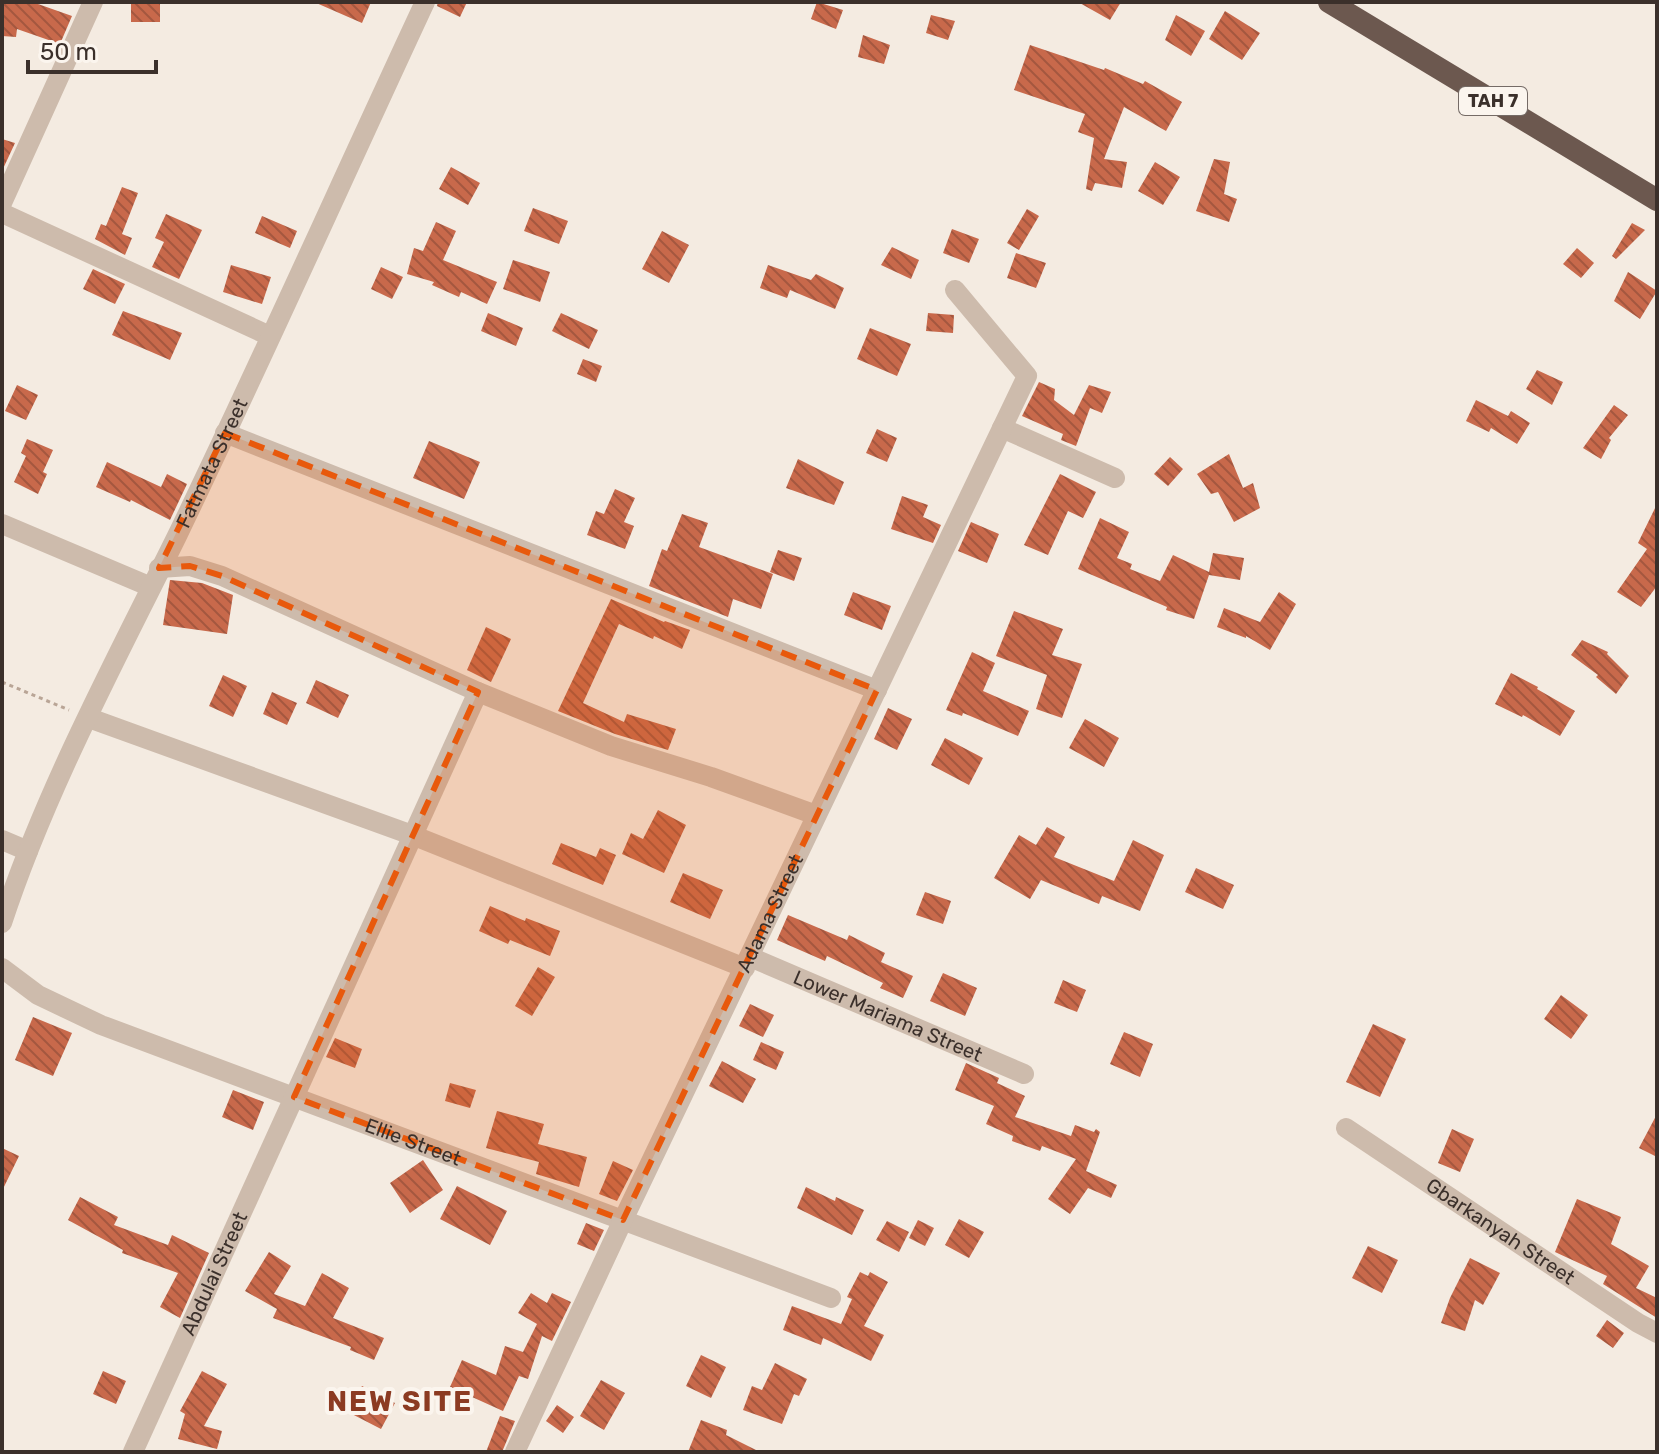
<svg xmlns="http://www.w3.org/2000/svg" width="1659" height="1454" viewBox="0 0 1659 1454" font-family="Rubik,sans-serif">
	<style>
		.building { fill: url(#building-back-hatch) }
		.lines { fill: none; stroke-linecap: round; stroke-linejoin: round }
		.path { stroke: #b9a596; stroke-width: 3; stroke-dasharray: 4 4; stroke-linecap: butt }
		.minor { stroke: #cdbbac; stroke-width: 20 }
		.trunk { stroke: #6c584f; stroke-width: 22 }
		.marked { fill: #e8590c; fill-opacity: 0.2; stroke: #e8590c; stroke-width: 6; stroke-dasharray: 16 10; stroke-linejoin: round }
		.labels { text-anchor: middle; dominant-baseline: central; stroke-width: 8; stroke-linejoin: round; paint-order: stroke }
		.shield { fill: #fbf5ee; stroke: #756b66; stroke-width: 2 }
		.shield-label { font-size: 18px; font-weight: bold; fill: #3b302b }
		.street-label { font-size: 20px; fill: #3b302b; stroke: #fbf5ee }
		.district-label { font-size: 28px; font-weight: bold; letter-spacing: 2px; fill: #8c3b22; stroke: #fbf5ee }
	</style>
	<defs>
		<pattern id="building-back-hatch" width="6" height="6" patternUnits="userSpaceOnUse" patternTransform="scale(2)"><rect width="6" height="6" fill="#c8694b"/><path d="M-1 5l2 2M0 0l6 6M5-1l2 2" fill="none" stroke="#a4573f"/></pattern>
	</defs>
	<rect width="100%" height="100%" fill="#f4ebe1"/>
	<path class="building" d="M131 2H160V22H131Z
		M314 2H371L362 23Z
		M438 2H467L460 17 437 6Z
		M817 2 843 10 836 29 811 19Z
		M1078 2H1121L1110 20Z
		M2 3 38 4 72 16 60 44 17 29 16 37 2 36Z
		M1225 11 1260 33 1242 60 1209 39Z
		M931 15 955 21 948 40 926 33Z
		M1176 15 1205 31 1191 56 1165 40Z
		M863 35 890 45 884 64 858 57Z
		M1030 45 1104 70 1105 68 1143 84 1145 81 1182 102 1166 131 1124 107 1104 159 1127 162 1122 188 1095 183 1092 191 1086 189 1094 138 1078 132 1085 114 1014 90Z
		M2 139 15 143 2 171Z
		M1214 159 1230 162 1224 194 1237 199 1229 222 1196 211Z
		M1155 162 1180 177 1163 205 1138 191Z
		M451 167 480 183 468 205 439 189Z
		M122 187 138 193 122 234 132 238 125 255 95 239 101 224 106 226Z
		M533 208 568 221 559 244 524 231Z
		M1027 209 1039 216 1019 250 1007 243Z
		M166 214 202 230 179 279 152 267 164 242 155 238Z
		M262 216 297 231 290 248 255 233Z
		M436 222 456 231 443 260 497 282 487 304 461 292 459 297 432 285 434 282 407 274 414 248 423 251Z
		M1632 223 1645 230 1616 259 1612 256Z
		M952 229 979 239 969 263 943 253Z
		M662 231 689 245 669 283 642 269Z
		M892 247 919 260 911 279 881 265Z
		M1577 248 1594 263 1581 278 1563 264Z
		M1016 253 1046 263 1036 288 1007 278Z
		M513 260 550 272 540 302 503 289Z
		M231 265 271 277 262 304 223 292Z
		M768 265 811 280 816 274 844 288 835 309 790 290 787 298 760 288Z
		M381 267 403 277 392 299 371 289Z
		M93 269 125 284 115 304 83 289Z
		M1628 272 1657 291 1640 319 1614 301Z
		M123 311 182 333 170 360 112 335Z
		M488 313 523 328 516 346 481 331Z
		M561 313 598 330 589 349 552 331Z
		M928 313 954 315 953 333 926 331Z
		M870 328 911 344 897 376 857 359Z
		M583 359 602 366 596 382 577 374Z
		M1537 370 1563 382 1552 405 1526 389Z
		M1039 382 1055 389 1054 400 1074 415 1089 385 1111 392 1102 413 1090 408 1076 446 1061 440 1063 434 1022 416Z
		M17 385 38 395 26 420 5 411Z
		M1476 400 1508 416 1511 411 1530 423 1517 444 1491 428 1489 432 1466 421Z
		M1614 405 1628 415 1609 438 1611 440 1601 459 1583 448Z
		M877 429 897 438 887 462 866 453Z
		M27 439 53 450 43 472 47 474 38 494 14 482 26 456 21 453Z
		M429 441 480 462 464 499 413 478Z
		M1229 454 1243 488 1253 483 1260 508 1234 522 1218 492 1211 494 1197 474Z
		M1170 457 1183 469 1168 486 1154 474Z
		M798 459 844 482 834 505 786 488Z
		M107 462 161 487 167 474 187 484 170 520 131 500 130 502 96 487Z
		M1060 474 1096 492 1083 518 1068 511 1048 555 1024 545Z
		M615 489 635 498 624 522 634 526 625 549 587 535 596 511 604 514Z
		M902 496 928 505 923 517 941 525 933 543 891 529Z
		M1657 504V586L1641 607 1617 592 1647 549 1638 543Z
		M682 514 708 523 699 547 773 574 761 609 733 599 728 617 649 586 662 549 667 551Z
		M1100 518 1129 532 1117 558 1132 564 1130 569 1160 581 1173 555 1209 572 1213 553 1244 558 1240 580 1209 575 1194 619 1166 610 1167 607 1078 569Z
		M971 522 999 534 987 563 958 551Z
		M778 550 802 558 794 581 770 572Z
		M170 580 202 583 233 595 227 634 163 625Z
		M853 592 891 606 882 630 844 615Z
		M1279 592 1296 604 1270 650 1246 636V638L1217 627 1224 608 1260 622Z
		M611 599 664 622 665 621 690 630 682 649 654 636 653 639 619 624 583 703 624 722 627 714 676 729 668 750 615 734 558 711Z
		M1014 611 1063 629 1052 655 1082 664 1062 718 1036 709 1047 675 996 656Z
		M486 627 511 639 491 682 467 670Z
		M1582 640 1608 652 1607 654 1629 676 1616 694 1596 677 1598 675 1571 655Z
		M972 652 995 663 983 691 1029 711 1018 736 963 713 962 716 946 710Z
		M1511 673 1538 687 1537 689 1575 711 1560 736 1523 715 1522 717 1495 704Z
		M223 675 247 686 233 717 209 706Z
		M316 680 349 695 338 718 306 703Z
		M272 692 297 703 287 725 263 714Z
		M888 708 912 719 897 750 874 739Z
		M1085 719 1119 738 1104 767 1069 748Z
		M945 738 983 758 969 785 931 765Z
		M658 810 686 825 664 873 622 854 631 833 643 839Z
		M1047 827 1065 837 1054 857 1114 881 1133 840 1164 855 1140 911 1102 896 1099 904 1041 880 1030 899 994 878 1019 835 1036 845Z
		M561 843 596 857 600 848 616 855 603 885 552 864Z
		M1196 868 1234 885 1223 909 1185 892Z
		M683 873 723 890 710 919 670 902Z
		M925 892 951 901 943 924 916 915Z
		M490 906 525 921 526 918 560 931 550 956 510 940 508 944 479 931Z
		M788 915 847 940 849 935 885 953 881 962 913 976 903 998 880 988 883 983 827 956 825 961 777 940Z
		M538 967 555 977 532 1016 515 1006Z
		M943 973 977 988 965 1016 930 1001Z
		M1063 980 1086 990 1077 1012 1054 1003Z
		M1561 995 1588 1015 1571 1039 1544 1019Z
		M750 1004 774 1015 763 1037 739 1026Z
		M33 1017 72 1033 53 1076 15 1060Z
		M1373 1024 1406 1039 1380 1097 1346 1082Z
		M1124 1032 1153 1044 1140 1077 1110 1064Z
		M335 1038 362 1049 355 1068 326 1057Z
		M761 1042 784 1052 776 1070 753 1060Z
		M722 1061 756 1079 743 1103 709 1086Z
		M966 1063 999 1078 997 1083 1025 1096 1015 1117 1071 1136 1075 1125 1094 1132 1096 1129 1100 1132 1086 1171 1117 1185 1111 1198 1088 1188 1070 1214 1048 1199 1076 1159 1042 1146 1040 1151 1012 1141 1013 1136 986 1124 994 1106 955 1090Z
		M450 1083 476 1090 470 1108 445 1101Z
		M233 1090 264 1102 253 1130 222 1117Z
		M497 1111 544 1124 538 1144 587 1157 579 1187 536 1174 539 1162 486 1148Z
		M1657 1114V1157L1639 1148Z
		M1452 1129 1474 1139 1460 1172 1438 1163Z
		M2 1148 19 1156 2 1191Z
		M423 1160 443 1190 410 1213 390 1183Z
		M613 1161 633 1170 617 1201 599 1194Z
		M457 1186 507 1211 490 1245 440 1219Z
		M806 1187 835 1201 836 1197 864 1210 852 1235 797 1208Z
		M80 1197 118 1217 114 1225 168 1245 172 1235 209 1253 180 1318 160 1307 178 1273 122 1253 123 1250 68 1220Z
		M1577 1199 1621 1217 1611 1244 1649 1266 1636 1288 1657 1298V1318L1603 1284 1607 1276 1555 1252Z
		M959 1219 984 1232 969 1258 945 1245Z
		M918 1220 934 1228 925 1246 909 1238Z
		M887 1221 909 1232 899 1252 876 1240Z
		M586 1223 604 1230 594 1251 577 1244Z
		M1368 1246 1398 1260 1382 1293 1352 1278Z
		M269 1252 291 1266 274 1294 305 1306 322 1273 349 1288 333 1318 384 1338 374 1360 350 1350 351 1347 273 1318 277 1309 245 1291Z
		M1470 1258 1500 1273 1483 1305 1475 1300 1465 1331 1441 1323 1450 1298Z
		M860 1272 868 1276 870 1272 888 1282 864 1326 884 1335 871 1361 823 1338 821 1345 783 1330 792 1306 841 1324 852 1299 847 1297Z
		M531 1293 547 1303 552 1293 571 1302 552 1341 542 1336 528 1379 519 1376 503 1411 450 1387 462 1360 496 1375 505 1346 523 1352 537 1324 518 1313Z
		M1607 1320 1624 1333 1613 1348 1596 1336Z
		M701 1355 726 1367 711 1398 686 1386Z
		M775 1363 807 1379 799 1396 794 1394 782 1424 743 1410 752 1386 762 1390Z
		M103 1371 126 1381 116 1404 93 1394Z
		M202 1371 227 1384 204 1426 222 1431 217 1449 178 1439 185 1414 180 1411Z
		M601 1380 625 1393 604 1430 580 1416Z
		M362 1386 395 1403 381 1429 348 1412Z
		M557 1405 574 1417 563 1433 546 1421Z
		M500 1416 515 1421 502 1452H486Z
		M701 1420 727 1430 726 1435 760 1452H688Z"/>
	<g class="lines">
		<path class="path" d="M2 682 69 710"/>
		<g class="minor">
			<path d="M2 203 93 2"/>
			<path d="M2 213 270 336"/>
			<path d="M1002 428 1115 478"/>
			<path d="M225 433 877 690"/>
			<path d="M2 524 151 587"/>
			<path d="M159 568 190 566 222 576 478 692 611 746 711 777 816 815"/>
			<path d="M89 718 412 835 745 968"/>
			<path d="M2 840 28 851"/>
			<path id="s1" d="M2 923C46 789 115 662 177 536 262 360 342 180 425 2"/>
			<path id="s2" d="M750 957 1024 1074"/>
			<path id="s3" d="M2 968 38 995 101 1025 831 1298"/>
			<path id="s4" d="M1346 1128 1638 1323 1657 1333"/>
			<path id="s5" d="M133 1452 478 692"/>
			<path id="s6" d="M515 1452 623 1220 1027 376 955 290"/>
		</g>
		<path class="trunk" d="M1329 2 1657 200"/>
	</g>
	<path class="marked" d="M225 433 877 690 623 1220 294 1097 478 692 222 576 190 566 159 568Z"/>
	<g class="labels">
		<rect class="shield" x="1459" y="87" width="68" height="28" rx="6"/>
		<g class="shield-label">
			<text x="1493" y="101">TAH 7</text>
		</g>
		<g class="street-label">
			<text stroke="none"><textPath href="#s1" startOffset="506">Fatmata Street</textPath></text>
			<text stroke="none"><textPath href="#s6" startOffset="596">Adama Street</textPath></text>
			<text stroke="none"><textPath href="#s2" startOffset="150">Lower Mariama Street</textPath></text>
			<text stroke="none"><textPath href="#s3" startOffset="448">Ellie Street</textPath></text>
			<text stroke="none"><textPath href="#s4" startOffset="186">Gbarkanyah Street</textPath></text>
			<text stroke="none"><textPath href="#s5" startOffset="196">Abdulai Street</textPath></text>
		</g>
		<g class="district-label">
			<text x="400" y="1401">NEW SITE</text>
		</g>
	</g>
	<rect width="1659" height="1454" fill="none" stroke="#3b302b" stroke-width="8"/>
	<path d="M28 60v12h128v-12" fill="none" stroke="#3b302b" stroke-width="4"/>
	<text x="40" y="60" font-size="24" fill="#3b302b" stroke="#fbf5ee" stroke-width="6" paint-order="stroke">50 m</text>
</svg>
